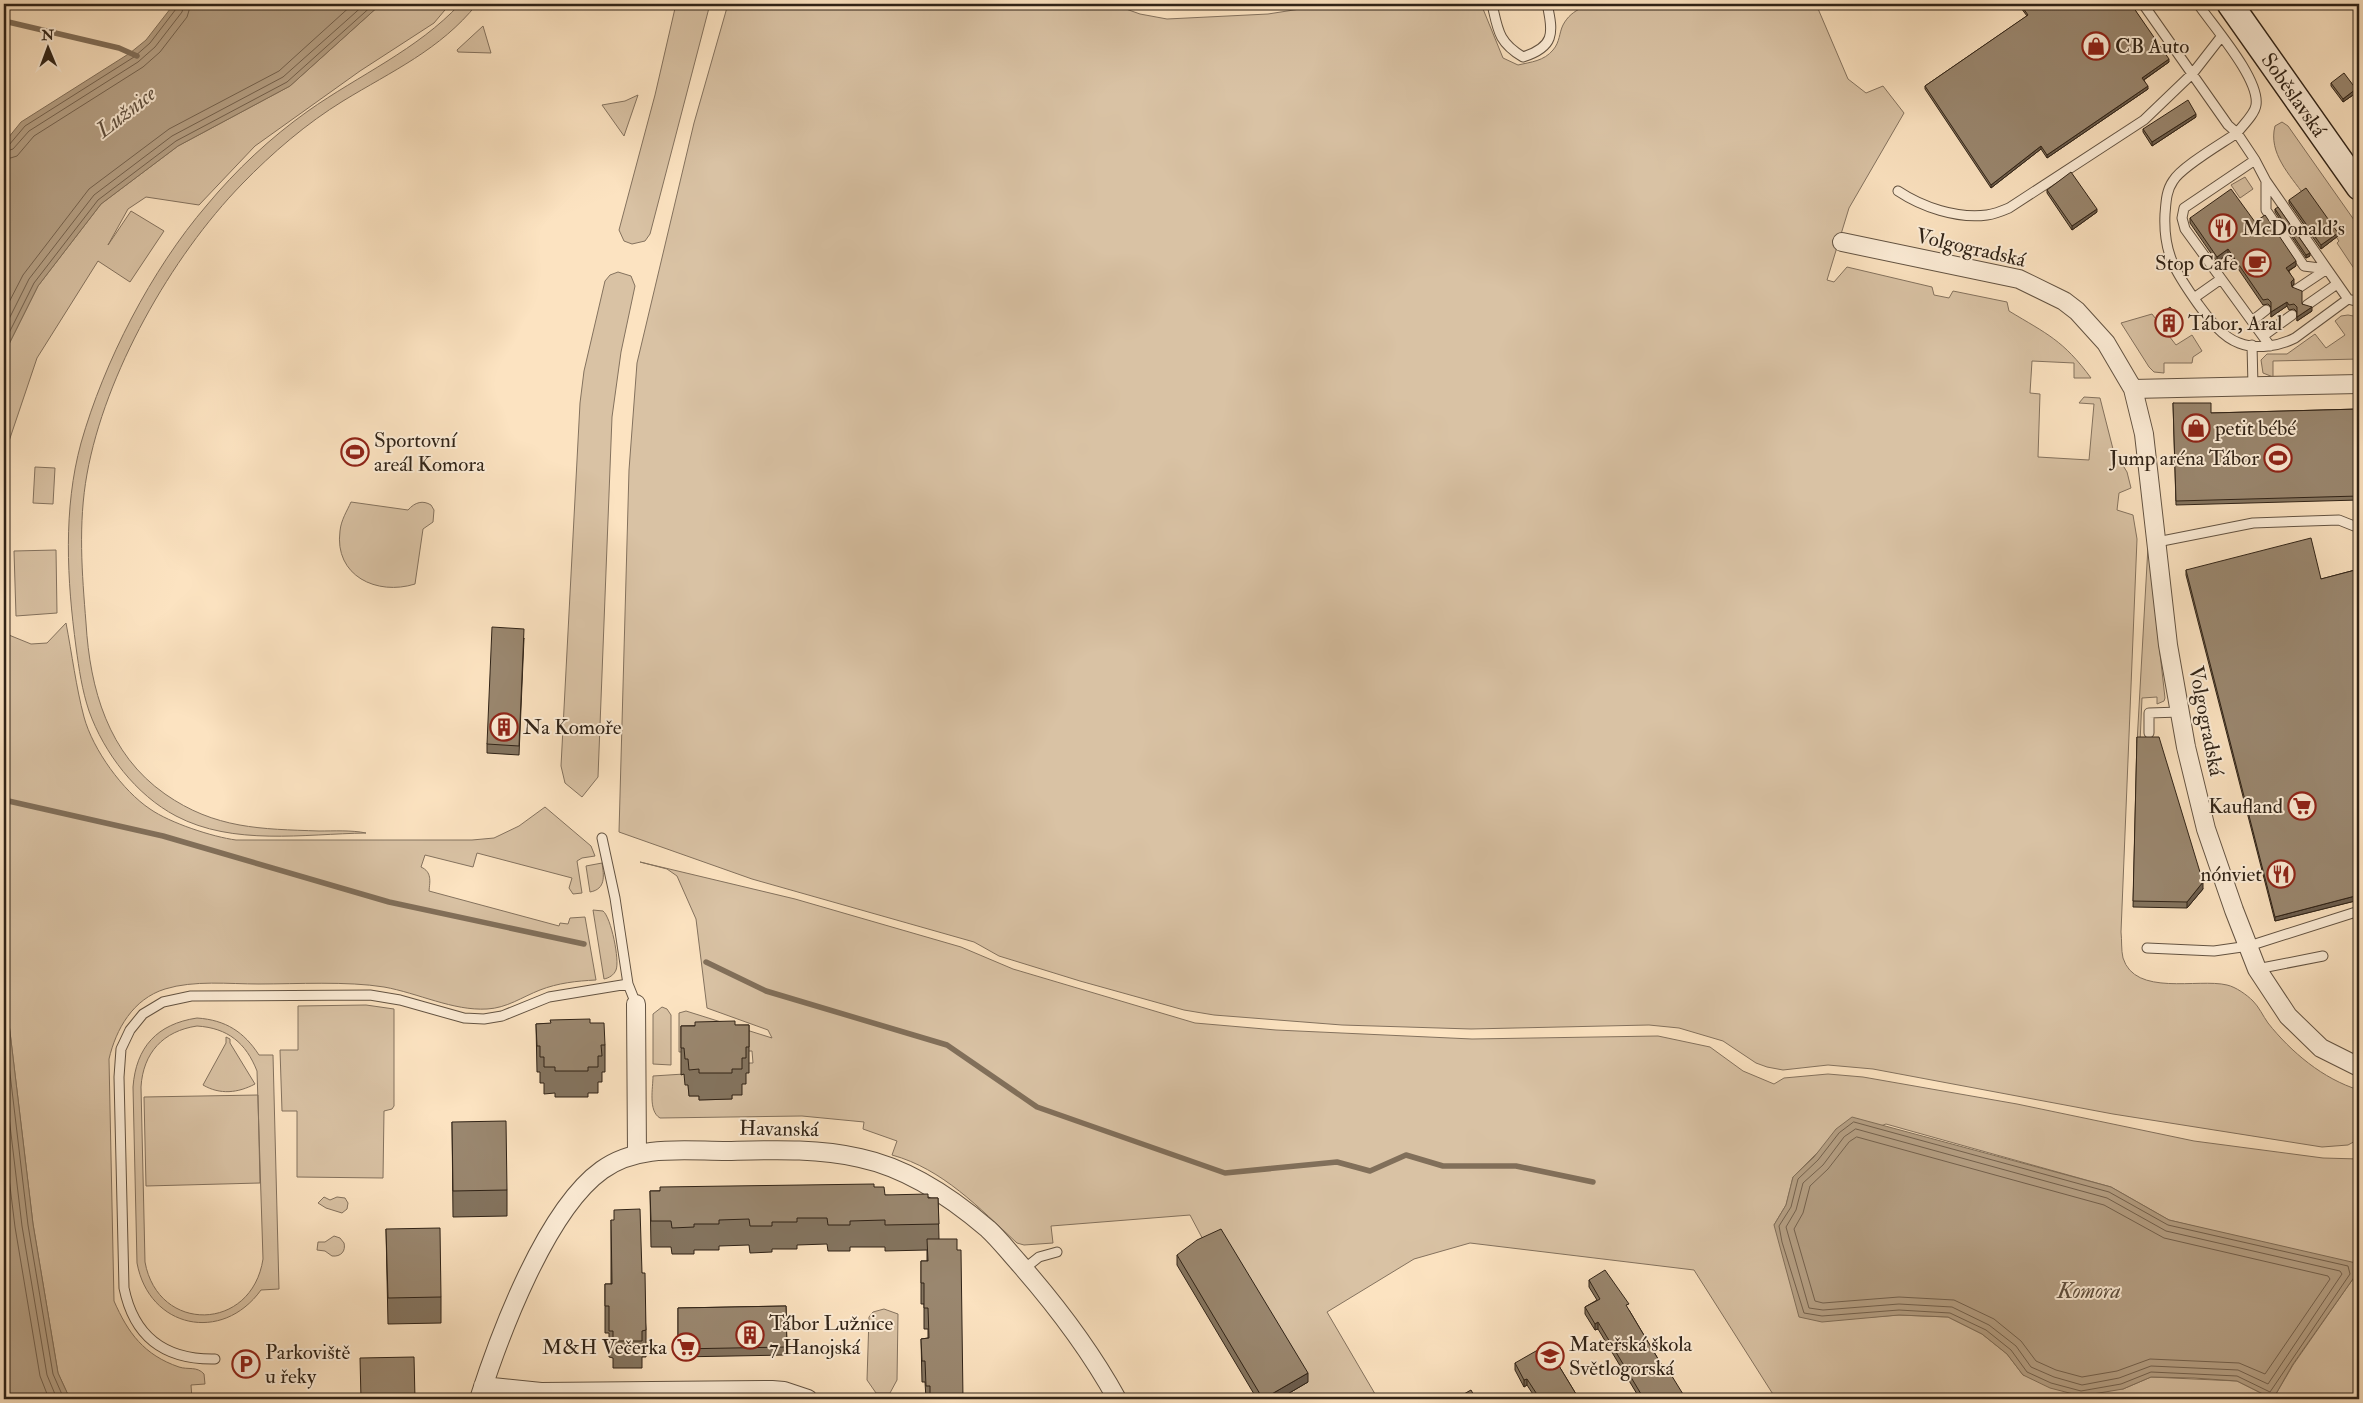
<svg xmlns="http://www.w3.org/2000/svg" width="2363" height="1403" viewBox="0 0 2363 1403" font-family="'IM FELL Double Pica',serif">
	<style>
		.green { fill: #d9c2a4; stroke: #84725e; fill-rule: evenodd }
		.water { fill: #b7a287; stroke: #816f5a }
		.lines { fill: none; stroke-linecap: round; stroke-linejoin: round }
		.shore { stroke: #74624f; stroke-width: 1 }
		.stream { stroke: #816f5a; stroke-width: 5.5 }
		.lane-casing { stroke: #635342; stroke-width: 11 }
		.street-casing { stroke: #635342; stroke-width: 20 }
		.secondary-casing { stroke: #302317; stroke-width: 28 }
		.lane { stroke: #fdedd7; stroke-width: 9 }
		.street { stroke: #fdedd7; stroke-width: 18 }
		.secondary { stroke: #fdedd7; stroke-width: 25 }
		.wall { fill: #84745f; stroke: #302317 }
		.shaded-wall { fill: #6c5e4e; stroke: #302317 }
		.building { fill: #9a876f; stroke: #302317 }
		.labels { text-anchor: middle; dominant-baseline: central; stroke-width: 4; stroke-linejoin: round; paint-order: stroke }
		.poi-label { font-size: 21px; fill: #302317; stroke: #fdedd7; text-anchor: start }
		.street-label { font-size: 21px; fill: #302317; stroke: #fdedd7 }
		.water-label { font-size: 22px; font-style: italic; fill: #5f4f3e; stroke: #fdedd7 }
	</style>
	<rect width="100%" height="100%" fill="#fce3c1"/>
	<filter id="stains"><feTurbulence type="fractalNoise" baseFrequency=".004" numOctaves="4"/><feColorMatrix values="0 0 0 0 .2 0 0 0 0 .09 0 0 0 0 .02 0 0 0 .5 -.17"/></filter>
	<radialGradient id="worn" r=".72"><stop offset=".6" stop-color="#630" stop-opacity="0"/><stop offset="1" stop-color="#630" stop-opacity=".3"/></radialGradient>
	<path class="green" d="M381 4H450L434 23 360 71 255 146 199 205 146 197 128 209 108 245 131 211 164 231 130 282 98 261 37 358 4 456V354L38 286 101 204 178 146 290 86Z
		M460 4H477C440 50 392 71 343 101 307 123 272 153 242 184 171 257 105 374 87 474 78 524 82 573 86 623 90 689 108 754 165 794 215 829 261 829 319 831 334 831 352 830 366 833 304 834 233 846 176 816 136 795 104 753 89 711 82 690 79 669 76 647 67 580 63 509 81 443 104 362 151 270 207 205 236 170 270 138 308 111 359 75 417 50 460 4Z
		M676 4H710L650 234 645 241 632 244 624 241 619 230 655 95Z
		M728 4H1112L1140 14 1167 19 1268 14 1332 4H1481L1503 58 1518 65C1531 62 1544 61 1553 50 1560 42 1559 33 1563 25 1572 8 1589 4 1606 4L1607 6 1612 4H1816L1848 79 1866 93 1883 86 1904 113 1849 208 1827 280 1834 282 1847 267 1932 287 1934 295 1949 298 1953 291 2007 302 2009 311C2047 334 2063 340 2091 378H2074V363L2032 361 2030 393 2040 394 2038 457 2089 460 2094 404 2079 403 2084 397 2100 398 2113 449 2127 472 2131 488 2119 493 2117 510 2133 515 2137 539 2121 932C2122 940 2121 950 2123 958 2135 997 2198 978 2227 985 2236 987 2247 995 2253 1001 2259 1007 2263 1016 2268 1023 2291 1052 2323 1079 2359 1090V1139L2348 1145 2322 1147 2113 1114 1873 1069 1828 1065 1783 1070 1767 1067 1756 1063 1723 1041 1679 1028 1649 1025 1471 1029 1342 1025 1214 1015 1184 1010 1080 981 999 956 974 942 752 879 619 832 629 470 637 363 694 123Z
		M483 26 491 53 458 52 457 50Z
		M638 95 624 136 602 105 625 101Z
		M2282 122 2288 126 2359 227V276L2337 243 2339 241 2307 194 2304 195C2290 175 2268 153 2275 126Z
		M2245 177 2253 189 2240 198 2231 185Z
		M618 272 631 276 635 286 621 352 612 417 598 777 582 797 565 783 561 766 580 403 584 371 605 281 610 275Z
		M2152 314 2176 345 2192 335 2202 351 2193 357 2192 363H2164V373L2154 372 2149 367 2121 323Z
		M2348 315 2359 317V359L2273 361V377L2263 373 2261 360 2267 354H2287L2315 334 2326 348 2345 335 2335 321 2341 316Z
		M35 467 55 468 53 504 33 503Z
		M351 502 408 510C415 502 423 500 431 505L434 510 433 522 423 529 415 584C377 596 334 576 340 531 341 520 347 511 351 502Z
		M2148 546 2165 698 2164 701 2157 704V697L2142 698 2140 743H2137Z
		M56 550 57 613 16 616 14 551Z
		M66 623C72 654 76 687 84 717 93 750 123 791 150 809 170 823 213 837 236 840H472L494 838 519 826 545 807 591 846 595 856 582 858 577 861 582 893 573 894 569 888 572 878 477 853 473 867 425 855 421 867C432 872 430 881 429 891L559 926 560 923 568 924 570 918 585 917 596 980C576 981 558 983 540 990 522 997 507 1008 487 1009 453 1011 418 993 384 987 347 981 297 984 259 984 229 984 194 980 165 989 133 999 116 1029 109 1059L114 1301C128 1333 144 1355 179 1367 188 1370 197 1366 204 1374L205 1384 191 1385 192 1399H70L58 1373 33 1224 4 982V633L31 644 47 643Z
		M640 862 795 899 961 947 1013 969 1195 1023 1276 1030 1472 1039 1658 1036 1710 1047 1743 1071 1774 1084 1784 1078 1828 1074 1863 1077 2017 1104 2194 1141 2323 1158 2359 1159V1399H2273L2293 1365 2355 1276 2225 1234 2169 1220 2111 1187 1886 1124 1822 1148 1793 1177 1786 1205 1774 1225 1872 1317 1899 1315 1948 1317 1982 1334 2007 1354 2023 1375 2123 1389 2151 1377 2237 1381 2273 1399H1776L1694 1270 1470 1243 1414 1259 1327 1312 1378 1399H1280L1307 1382 1207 1247 1190 1215 1051 1226 1053 1243 1024 1245 1017 1243C979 1208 943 1169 892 1155L897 1141 863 1129 864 1122 802 1116 660 1118C648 1111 653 1088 653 1076L684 1074 688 1085 689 1096H699V1100L732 1099V1095L742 1084 749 1063H753L752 1051 679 1052V1013L686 1011 772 1038 768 1030 707 1008 696 919 677 876 667 869Z
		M602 863C604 876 606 889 590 892L586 866Z
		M593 910 603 911C611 917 620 961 616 970 614 975 609 978 604 979Z
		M366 1005 394 1009V1106L392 1109 384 1111 383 1178 297 1177V1111H282L280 1050H298V1006Z
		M662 1007 667 1009 671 1015V1065L653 1064V1014Z
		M197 1018C226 1020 244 1032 259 1055H273L279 1289 261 1290C222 1344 149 1328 137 1263L133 1087C136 1047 157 1024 197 1018ZM197 1026C228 1028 246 1043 257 1071L263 1259C252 1332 158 1334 145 1262L141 1087C143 1053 163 1031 197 1026Z
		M226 1037 230 1039V1043L255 1084C238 1093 220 1095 203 1085L226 1043Z
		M258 1095 260 1183 146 1186 144 1097Z
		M324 1197 330 1200 337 1197 345 1198 348 1203 347 1209 342 1213 326 1208 318 1203Z
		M334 1236 340 1238 344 1243C346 1251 341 1257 332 1256L325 1251 317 1250 318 1242H325Z
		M884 1309 898 1314 897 1380 890 1393H876L867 1380 869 1317 873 1312Z"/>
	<path class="water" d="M174 4H381L290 86 178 146 101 204 38 286 4 354V143L21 122 130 53 146 40Z
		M4 982 33 1224 58 1373 70 1399H4Z
		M1852 1117 2111 1187 2169 1220 2356 1263 2355 1276 2293 1364 2273 1399 2237 1381 2194 1378 2151 1377 2123 1389 2081 1396 2050 1388 2023 1375 2007 1354 1982 1334 1948 1317 1899 1315 1822 1322 1799 1317 1774 1225 1786 1205 1793 1177 1814 1157 1836 1129Z"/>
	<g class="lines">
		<path class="shore" d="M4 146 9 145 25 126 134 57 150 43 176 9 177 4
			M4 152 13 149 29 131 138 62 155 47 182 12 184 4
			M4 160 17 156 34 136 143 67 160 52 187 17 191 4
			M4 312 23 275 89 189 169 129 279 71 353 4
			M4 329 29 279 94 195 172 136 283 77 365 4
			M4 343 34 283 98 200 176 141 287 82 374 4
			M4 1023 28 1225 53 1374 64 1399
			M4 1075 22 1226 47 1375 57 1399
			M1854 1122 2109 1192 2168 1225 2348 1266 2350 1274 2270 1392 2237 1376 2151 1372 2121 1384 2081 1391 2051 1383 2027 1372 2011 1350 1986 1330 1950 1313 1899 1310 1822 1316 1804 1313 1782 1242 1779 1226 1791 1207 1798 1179 1818 1160 1839 1133Z
			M1856 1129 2107 1198 2166 1231 2340 1271 2342 1274 2268 1384 2238 1370 2151 1366 2119 1378 2082 1385 2054 1377 2031 1367 2016 1346 1989 1325 1952 1307 1899 1304 1823 1310 1809 1308 1786 1227 1796 1210 1803 1183 1823 1165 1844 1137Z
			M4 1137 15 1227 40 1376 49 1399
			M1857 1137 2104 1205 2164 1238 2328 1276 2330 1279 2265 1374 2239 1363 2150 1359 2117 1371 2082 1377 2056 1370 2036 1361 2021 1341 1994 1319 1954 1300 1899 1297 1823 1303 1815 1301 1794 1229 1803 1213 1810 1186 1828 1169 1849 1142Z"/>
		<path class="stream" d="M4 21 119 48 137 56
			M4 800 163 836 389 902 584 944
			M706 962 766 991 947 1045 1037 1107 1225 1173 1337 1162 1370 1171 1406 1155 1443 1166H1516L1593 1182"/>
		<g class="lane-casing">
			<path id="lane" d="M1492 4C1498 30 1498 42 1523 57 1554 47 1554 34 1547 4
				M2143 4 2228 125 2237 133C2221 144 2181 167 2173 181 2166 191 2166 203 2165 214 2163 254 2176 273 2198 304 2209 319 2222 337 2239 343 2257 350 2279 346 2295 338L2348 299
				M2198 4C2213 26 2260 79 2256 105 2255 114 2242 126 2237 133L2255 160 2266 181V210L2304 266 2327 269 2348 299 2359 302
				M2255 160 2184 208 2182 218 2185 229 2270 346
				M2266 181 2327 269 2297 289
				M1898 191C1922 207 1957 219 1987 215 1994 214 2002 211 2009 208L2144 120 2193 73 2221 37
				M2194 298 2221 279
				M2307 305 2337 284
				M2252 321 2266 310
				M2263 336 2292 315
				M2252 345 2253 386
				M2157 542 2253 523 2339 520 2359 528
				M2149 733V713L2180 712
				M602 838 615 898 628 984 636 1004
				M2147 948 2214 951 2249 946 2359 911
				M2257 969 2323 956
				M1024 1269 1039 1257 1057 1252
				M215 1359C165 1360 134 1337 124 1288L119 1077 121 1049 130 1030 143 1014 163 1002 191 996 370 995 400 1000 464 1018 484 1019 502 1016 549 997 628 984"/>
		</g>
		<g class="street-casing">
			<path id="street" d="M1842 242 2019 279 2064 301 2077 311 2106 343 2133 389 2144 434 2168 645 2186 747 2206 829 2234 910 2257 969 2288 1016 2321 1048 2359 1067
				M2133 389 2359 384
				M636 1004 637 1154
				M483 1386 541 1392 772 1390 784 1391 808 1399
				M479 1399C500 1334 546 1210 602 1170 638 1144 685 1151 727 1151 772 1150 817 1148 860 1158 907 1168 952 1198 988 1229 999 1239 1008 1251 1018 1262 1055 1304 1090 1350 1117 1399"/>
		</g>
		<g class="secondary-casing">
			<g id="secondary">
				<path id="s1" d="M2230 4 2359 187"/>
			</g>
		</g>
		<use href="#lane" class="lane"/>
		<use href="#street" class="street"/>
		<use href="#secondary" class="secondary"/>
	</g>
	<path class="wall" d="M2018 4H2131L2169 62 2144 80 2148 89 2047 158 2041 149 1991 188 1925 89V86L2027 16Z
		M2331 83 2356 93 2343 102 2331 86Z
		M2196 117 2152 146 2143 132V129Z
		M2047 190 2097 212 2072 230 2047 193Z
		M2289 200 2338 236 2321 249 2289 203Z
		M2275 209 2310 256 2306 258 2275 212Z
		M2190 218 2255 222 2296 266 2289 271 2294 284 2292 286 2302 304 2312 311 2297 321V312L2294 309 2289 310 2287 306 2271 317V307L2268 304 2263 305 2228 254 2217 262 2190 223Z
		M2157 317 2181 325 2168 335 2157 320Z
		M2173 403 2211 413 2359 409V500L2176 505Z
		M2359 569V900L2275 921 2186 575V570L2321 579Z
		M524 638 519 755 487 753V744Z
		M2137 737 2203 889 2187 908 2133 907Z
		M590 1023 605 1045V1072H602V1082H598V1093H588V1097H555V1093L544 1094V1083H540V1072H537L536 1024Z
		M749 1025V1073H746V1084H742V1095H732V1099L699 1100V1096H689L688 1085H685L684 1074 681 1075V1026Z
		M452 1122 507 1190V1216L453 1217Z
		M874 1187 885 1195 928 1198H938L939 1239 963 1399H926L925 1382H922L921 1339 928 1338V1329H924V1304H921V1261H927V1250L885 1251V1247H850V1251H828L827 1244 797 1245V1249H772V1252L750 1253 749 1245 719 1246V1250H694V1254H672L671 1247H651L650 1191Z
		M611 1220 642 1273 646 1330V1357H642V1368H613V1358L609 1357V1333H605V1284H611Z
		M386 1229 441 1297V1323L388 1324Z
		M1177 1255 1308 1382 1279 1399H1257L1177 1265Z
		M1589 1280 1629 1310 1667 1374 1686 1399H1640L1598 1329 1595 1330 1585 1314V1307L1597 1300 1589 1287Z
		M786 1306 787 1355 678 1357V1308Z
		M1515 1363 1559 1366 1579 1399H1536L1527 1385 1524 1387 1515 1370Z"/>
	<path class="shaded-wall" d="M2169 59V62L2142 81V78Z
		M2148 86V89L2047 158V155Z
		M2356 89V93L2343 102V99Z
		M2196 114V117L2152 146V142Z
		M2041 146V149L1991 188V185Z
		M2097 209V212L2072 230V226Z
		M2338 233V236L2321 249V245Z
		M2228 249V254L2217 262V257Z
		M2310 253V256L2306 258V255Z
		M2296 261V266L2286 272V268Z
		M2294 279V284L2291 287V282Z
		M2287 302V306L2271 317V312Z
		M2312 307V311L2297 321V317Z
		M2181 322V325L2168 335V332Z
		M2203 882V889L2187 908V902Z
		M2359 895V900L2275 921V917Z
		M1598 1322V1329L1595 1330V1324Z
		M1308 1373V1382L1279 1399H1263Z
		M1527 1379V1385L1524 1387V1380Z"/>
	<path class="building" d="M2020 4H2131L2169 59 2142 78 2148 86 2047 155 2041 146 1991 185 1925 86 2028 15Z
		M2344 73 2356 89 2343 99 2331 83Z
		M2188 100 2196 114 2152 142 2143 129Z
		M2071 172 2097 209 2072 226 2047 190Z
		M2306 188 2338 233 2321 245 2289 200Z
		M2231 189 2255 222 2265 215 2296 261 2286 268 2294 279 2291 282 2292 287 2302 291V304L2312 307 2297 317V307L2294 304 2289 305 2287 302 2271 312V302L2268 299 2263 300 2228 249 2217 257 2190 218Z
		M2278 207 2310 253 2306 255 2275 209Z
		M2170 307 2181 322 2168 332 2157 317Z
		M2173 403H2211V413L2359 409V496L2176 501Z
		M2311 538 2321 579 2359 569V895L2275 917 2186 570Z
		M492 627 524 629 519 746 487 744Z
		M2137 737H2159L2203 882 2187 902 2133 901Z
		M590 1019V1023H604L605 1045H601L602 1056H598V1067H588V1071H555V1067H544V1057H540V1046H537L536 1024 551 1023 550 1020Z
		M735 1021V1025H749V1047H746V1058H742V1069H732V1073H699V1069L689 1070 688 1059H685L684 1048H681V1026H695V1022Z
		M506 1121 507 1190 453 1191 452 1122Z
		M874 1184V1187H884L885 1195 928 1194V1198H938L939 1224 885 1225V1220L850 1221V1225H828L827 1218H797V1222H772V1226H750L749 1219 719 1220V1224H694V1227L672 1228 671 1221H651L650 1191H660V1187Z
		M640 1209 642 1273H645L646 1330 642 1331V1341H613V1331H609V1306H605V1284H612L611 1220H614V1210Z
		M440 1228 441 1297 388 1298 386 1229Z
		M1221 1229 1308 1373 1263 1399 1177 1255 1197 1240Z
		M927 1239H957V1250H961L963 1399H930V1386H926L925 1361H922L921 1339 929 1338 928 1308H924V1283H921V1261H928Z
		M1605 1270 1629 1304 1626 1305 1667 1374 1670 1373 1686 1399H1644L1598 1322 1595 1324 1585 1307 1600 1299 1589 1280Z
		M786 1306 787 1347 678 1349V1308Z
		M1550 1343 1559 1359 1556 1361 1579 1399H1540L1527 1379 1524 1380 1515 1363Z
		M414 1357 415 1399H361L360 1358Z
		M1471 1390 1476 1399H1455Z
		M1750 1395 1753 1399H1744Z"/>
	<defs>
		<g id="shop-ring" transform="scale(1.4375)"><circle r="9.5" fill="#fdedd7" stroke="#8f2418" stroke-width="1.5"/><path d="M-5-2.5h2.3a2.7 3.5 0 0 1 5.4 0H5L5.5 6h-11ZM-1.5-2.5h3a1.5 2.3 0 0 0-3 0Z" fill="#8f2418"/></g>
		<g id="restaurant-ring" transform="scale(1.4375)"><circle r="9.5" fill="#fdedd7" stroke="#8f2418" stroke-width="1.5"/><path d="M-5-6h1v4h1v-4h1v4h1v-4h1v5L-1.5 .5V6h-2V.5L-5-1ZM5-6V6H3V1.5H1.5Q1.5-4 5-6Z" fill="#8f2418"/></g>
		<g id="cafe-ring" transform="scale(1.4375)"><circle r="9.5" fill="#fdedd7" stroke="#8f2418" stroke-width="1.5"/><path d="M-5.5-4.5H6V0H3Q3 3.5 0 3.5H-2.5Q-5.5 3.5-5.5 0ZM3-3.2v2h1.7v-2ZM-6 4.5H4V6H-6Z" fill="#8f2418"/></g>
		<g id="building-ring" transform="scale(1.4375)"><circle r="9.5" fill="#fdedd7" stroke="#8f2418" stroke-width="1.5"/><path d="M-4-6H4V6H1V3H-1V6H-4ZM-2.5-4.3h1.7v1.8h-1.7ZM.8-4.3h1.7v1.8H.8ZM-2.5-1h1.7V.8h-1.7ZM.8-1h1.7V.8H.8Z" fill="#8f2418"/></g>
		<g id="stadium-ring" transform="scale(1.4375)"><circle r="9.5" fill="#fdedd7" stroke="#8f2418" stroke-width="1.5"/><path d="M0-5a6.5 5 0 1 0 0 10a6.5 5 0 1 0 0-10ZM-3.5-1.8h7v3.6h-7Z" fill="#8f2418"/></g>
		<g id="supermarket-ring" transform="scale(1.4375)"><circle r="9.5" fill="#fdedd7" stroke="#8f2418" stroke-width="1.5"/><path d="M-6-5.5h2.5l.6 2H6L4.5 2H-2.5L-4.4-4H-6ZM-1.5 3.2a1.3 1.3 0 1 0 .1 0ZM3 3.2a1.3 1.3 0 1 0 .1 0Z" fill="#8f2418"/></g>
		<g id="school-ring" transform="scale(1.4375)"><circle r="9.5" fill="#fdedd7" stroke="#8f2418" stroke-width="1.5"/><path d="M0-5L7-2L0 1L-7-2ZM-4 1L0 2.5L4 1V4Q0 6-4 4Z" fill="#8f2418"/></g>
		<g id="parking-ring" transform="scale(1.4375)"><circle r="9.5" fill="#fdedd7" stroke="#8f2418" stroke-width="1.5"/><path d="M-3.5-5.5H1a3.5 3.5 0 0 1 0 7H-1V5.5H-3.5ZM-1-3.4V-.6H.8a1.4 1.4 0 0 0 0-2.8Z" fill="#8f2418"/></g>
	</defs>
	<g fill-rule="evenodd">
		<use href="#shop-ring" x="2096" y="46"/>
		<use href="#restaurant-ring" x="2223" y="228"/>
		<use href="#cafe-ring" x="2257" y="263"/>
		<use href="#building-ring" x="2169" y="323"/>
		<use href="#shop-ring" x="2196" y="428"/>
		<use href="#stadium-ring" x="355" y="452"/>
		<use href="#stadium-ring" x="2278" y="458"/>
		<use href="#building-ring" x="504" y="727"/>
		<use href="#supermarket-ring" x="2302" y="806"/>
		<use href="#restaurant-ring" x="2281" y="874"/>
		<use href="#building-ring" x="750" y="1335"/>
		<use href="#supermarket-ring" x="686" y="1347"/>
		<use href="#school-ring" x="1550" y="1356"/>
		<use href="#parking-ring" x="246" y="1364"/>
	</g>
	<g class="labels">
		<g class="poi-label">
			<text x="2115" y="46">CB Auto</text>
			<text x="2242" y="228">McDonald's</text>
			<text x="2238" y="263" text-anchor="end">Stop Cafe</text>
			<text x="2188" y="323">Tábor, Aral</text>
			<text x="2215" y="428">petit bébé</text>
			<text x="374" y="440">Sportovní<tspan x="374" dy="24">areál Komora</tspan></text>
			<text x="2259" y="458" text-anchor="end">Jump aréna Tábor</text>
			<text x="523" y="727">Na Komoře</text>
			<text x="2283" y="806" text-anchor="end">Kaufland</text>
			<text x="2262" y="874" text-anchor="end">nónviet</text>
			<text x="769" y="1323">Tábor Lužnice<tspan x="769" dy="24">7 Hanojská</tspan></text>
			<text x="1569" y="1344">Mateřská škola<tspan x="1569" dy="24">Světlogorská</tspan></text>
			<text x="667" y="1347" text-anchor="end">M&amp;H Večerka</text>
			<text x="265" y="1352">Parkoviště<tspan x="265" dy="24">u řeky</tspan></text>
		</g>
		<g class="street-label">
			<text stroke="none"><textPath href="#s1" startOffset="111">Soběslavská</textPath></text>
			<text transform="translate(1971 248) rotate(13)">Volgogradská</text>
			<text transform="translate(2206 721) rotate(79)">Volgogradská</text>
			<text transform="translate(779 1129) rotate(1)">Havanská</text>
		</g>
		<g class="water-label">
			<text transform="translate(126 112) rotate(-38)">Lužnice</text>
			<text x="2089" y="1291">Komora</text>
		</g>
	</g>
	<rect width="2363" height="1403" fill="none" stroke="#fce3c1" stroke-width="20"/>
	<rect x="5" y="5" width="2353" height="1393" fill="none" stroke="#302317" stroke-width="2.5"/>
	<rect x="10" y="10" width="2343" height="1383" fill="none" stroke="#302317"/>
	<g transform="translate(48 48) rotate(359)" stroke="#fdedd7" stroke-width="4" paint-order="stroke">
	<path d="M0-4L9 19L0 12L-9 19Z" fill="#302317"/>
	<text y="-8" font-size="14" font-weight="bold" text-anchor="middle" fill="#302317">N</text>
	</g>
	<rect width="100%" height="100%" filter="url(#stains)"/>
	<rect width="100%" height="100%" fill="url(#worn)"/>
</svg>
